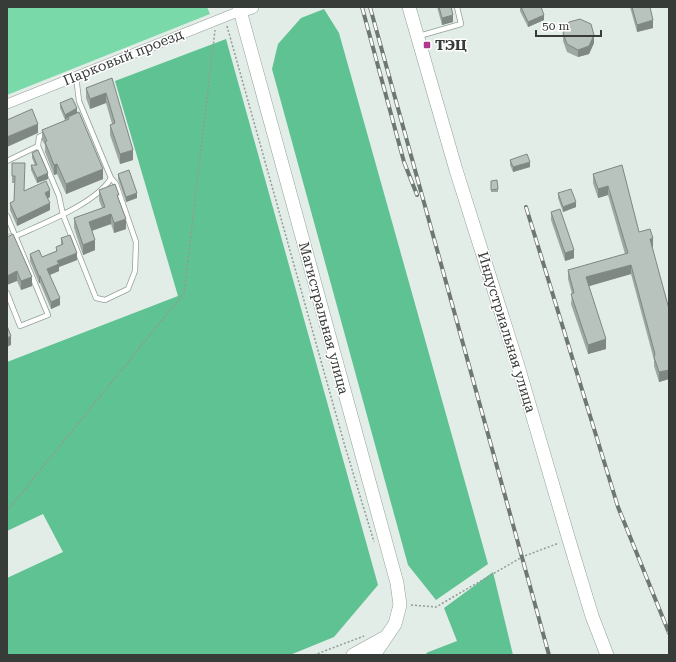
<svg xmlns="http://www.w3.org/2000/svg" width="676" height="662" viewBox="0 0 676 662" font-family="'Roboto Serif',serif">
	<style>
		.green { fill: #7ad9a9 }
		.forest { fill: #5fc292 }
		.lines { fill: none; stroke-linecap: round; stroke-linejoin: round }
		.lane-casing { stroke: #94a099; stroke-width: 6 }
		.street-casing { stroke: #94a099; stroke-width: 10 }
		.secondary-casing { stroke: #94a099; stroke-width: 14 }
		.path { stroke: #929b96; stroke-width: 1.5; stroke-dasharray: 2 2; stroke-linecap: butt }
		.lane { stroke: #fff; stroke-width: 4.5 }
		.street { stroke: #fff; stroke-width: 9 }
		.secondary { stroke: #fff; stroke-width: 13 }
		.rail-casing { stroke: #6f7772; stroke-width: 4 }
		.rail { stroke: #fff; stroke-width: 2.5; stroke-dasharray: 8; stroke-linecap: butt }
		.wall { fill: #9da8a2 }
		.shaded-wall { fill: #808884 }
		.building { fill: #b7c3bc; stroke: #808884 }
		.poi-dot { fill: #b03990; stroke: #fff; stroke-width: 1.5 }
		.labels { text-anchor: middle; dominant-baseline: central; stroke-width: 3; stroke-linejoin: round; paint-order: stroke }
		.poi-label { font-size: 14px; font-weight: bold; fill: #373c39; stroke: #fff; text-anchor: start }
		.street-label { font-size: 14px; fill: #373c39; stroke: #fff }
	</style>
	<rect width="100%" height="100%" fill="#e1ede6"/>
	<path class="green" d="M7 7H207L210 14 7 95Z"/>
	<path class="forest" d="M324 9 339 33 488 564 436 600 408 565 272 69 278 44 301 18Z
		M226 39 378 585 334 637 290 655H7V578L63 552 43 514 7 531V362L178 296 115 81Z
		M493 572 513 655H428L426 653 457 641 444 608Z"/>
	<g class="lines">
		<g class="lane-casing">
			<path id="lane" d="M419 36 461 24 457 7
				M38 146 39 137 47 133
				M7 161 38 146 59 196 63 215 96 298 105 300 128 289 135 271 136 242 116 184 111 178
				M7 216 48 315 20 326 7 293
				M7 237 16 236C42 224 97 203 111 178L79 101 76 76"/>
		</g>
		<g class="street-casing">
			<path id="street" d="M7 104 240 11"/>
		</g>
		<g class="secondary-casing">
			<path id="secondary" d="M239 7 397 583 400 605 395 624 374 655
				M409 7 456 170 518 366 569 540 592 616 607 655
				M240 11 252 7
				M353 655 384 638"/>
		</g>
		<path class="path" d="M227 26 344 443 374 542
			M7 511 184 293 215 30
			M411 605 436 607 522 557 559 543
			M314 655 364 636"/>
		<use href="#lane" class="lane"/>
		<use href="#street" class="street"/>
		<use href="#secondary" class="secondary"/>
		<g class="rail-casing">
			<path id="rail" d="M362 7 404 162 417 195
				M370 7 549 655
				M526 207 618 507 669 633"/>
		</g>
		<use href="#rail" class="rail"/>
	</g>
	<path class="wall" d="M437 7H451L453 22 442 25Z
		M520 7H541L544 20 528 27 520 11Z
		M630 7H650L653 28 637 32Z
		M563 33 594 43 589 54 578 57 567 52 563 41Z
		M112 78 133 160 120 164 110 135V125L112 124 106 103 90 109 86 98V88Z
		M60 103 77 113 103 179 66 194 57 174 54 175 45 152V145L42 140V130L68 119V118L65 120 60 108Z
		M32 153 48 179 37 183 31 170V165H35L32 158Z
		M510 160 530 167 513 172 510 165Z
		M12 163 24 191 50 197 48 198 50 210 17 226 10 210V203L14 201 15 183H12Z
		M622 165 639 232 653 247 652 248 669 309V379L659 382 654 366V360L631 274 589 286 606 349 588 354 571 304 572 294 568 279V270L625 254 608 195 598 198 593 183V174Z
		M118 174 137 198 126 202 118 179Z
		M491 181 498 189V192H491Z
		M99 190 119 201 126 229 114 233 111 224 92 230 95 250 83 255 74 228V218L102 208 99 200Z
		M558 193 576 207 563 212 558 198Z
		M551 212 574 258 565 261 551 220Z
		M7 237 32 286 21 290 17 281Z
		M61 238 77 260 59 267V271L50 275 60 305 51 309 40 283H39L30 261V254L42 257 56 251V247L61 245Z"/>
	<path class="shaded-wall" d="M453 15V22L442 25V18Z
		M544 15V20L528 27V22Z
		M653 20V28L637 32V25Z
		M594 35V43L589 54 578 57V50Z
		M106 93V103L90 109V99Z
		M77 108V113L68 117V118L65 120V115Z
		M38 124V133L7 147V137Z
		M133 150V160L120 164V154Z
		M530 162V167L513 172V167Z
		M57 164V174L54 175V165Z
		M103 169V179L66 194V184Z
		M48 173V179L37 183V178Z
		M608 186V195L598 198V189Z
		M50 190V197L45 200V193Z
		M137 193V198L126 202V197Z
		M576 202V207L563 212V207Z
		M50 203V210L17 226V219Z
		M111 214V224L89 232V222Z
		M126 219V229L114 233V223Z
		M653 238V247L650 248V239Z
		M95 240V250L83 255V245Z
		M574 250V258L565 261V253Z
		M77 253V260L59 267V271L47 276V269L57 261Z
		M631 265V274L586 287V277Z
		M17 271V281L7 285V276Z
		M39 276H40V283H39Z
		M32 277V286L21 290V281Z
		M60 298V305L51 309V302Z
		M11 336V345L7 347V338Z
		M606 339V349L588 354V345Z
		M669 370V379L659 382V372Z"/>
	<path class="building" d="M439 7H451L453 15 442 18Z
		M521 7H541L544 15 528 22Z
		M632 7H650L653 20 637 25Z
		M580 19 591 24 594 35 589 46 578 50 567 44 563 33 569 22Z
		M112 78 133 150 120 154 110 125 115 123 106 93 90 99 86 88Z
		M72 98 77 108 65 115 60 103Z
		M32 109 38 124 7 137V120Z
		M79 112 103 169 66 184 57 164 54 165 45 142 47 141 42 130 69 119 68 117Z
		M38 150 48 173 37 178 31 165H37L32 153Z
		M527 154 530 162 513 167 510 160Z
		M12 163H25L24 191 46 181 50 190 45 193 50 203 17 219 10 203 14 201 15 176H12Z
		M622 165 639 232 650 229 653 238 650 239 669 309V370L659 372 654 357 655 354 631 265 586 277 606 339 588 345 571 294 574 293 568 270 628 253 608 186 598 189 593 174Z
		M129 170 137 193 126 197 118 174Z
		M497 180 498 189 491 190V181Z
		M115 184 119 195H117L126 219 114 223 111 214 89 222 95 240 83 245 74 218 105 207 99 190Z
		M571 189 576 202 563 207 558 193Z
		M560 209 574 250 565 253 551 212Z
		M13 234 32 277 21 281 17 271 7 276V237Z
		M70 235 77 253 57 261 59 264 47 269 60 298 51 302 40 276H39L30 254 39 250 42 257 57 251 56 247 63 244 61 238Z
		M7 326 11 336 7 338Z"/>
	<rect class="poi-dot" x="423" y="41" width="8" height="8" rx="2"/>
	<g class="labels">
		<g class="poi-label">
			<text x="435" y="45">ТЭЦ</text>
		</g>
		<g class="street-label">
			<text transform="translate(123 57) rotate(-22)">Парковый проезд</text>
			<text transform="translate(324 318) rotate(75)">Магистральная улица</text>
			<text transform="translate(507 332) rotate(73)">Индустриальная улица</text>
		</g>
	</g>
	<rect width="676" height="662" fill="none" stroke="#373c39" stroke-width="16"/>
	<path d="M536 30v6h65v-6" fill="none" stroke="#373c39" stroke-width="2"/>
	<text x="542" y="30" font-size="12" fill="#373c39" stroke="#ffffff" stroke-width="3" paint-order="stroke">50 m</text>
</svg>
